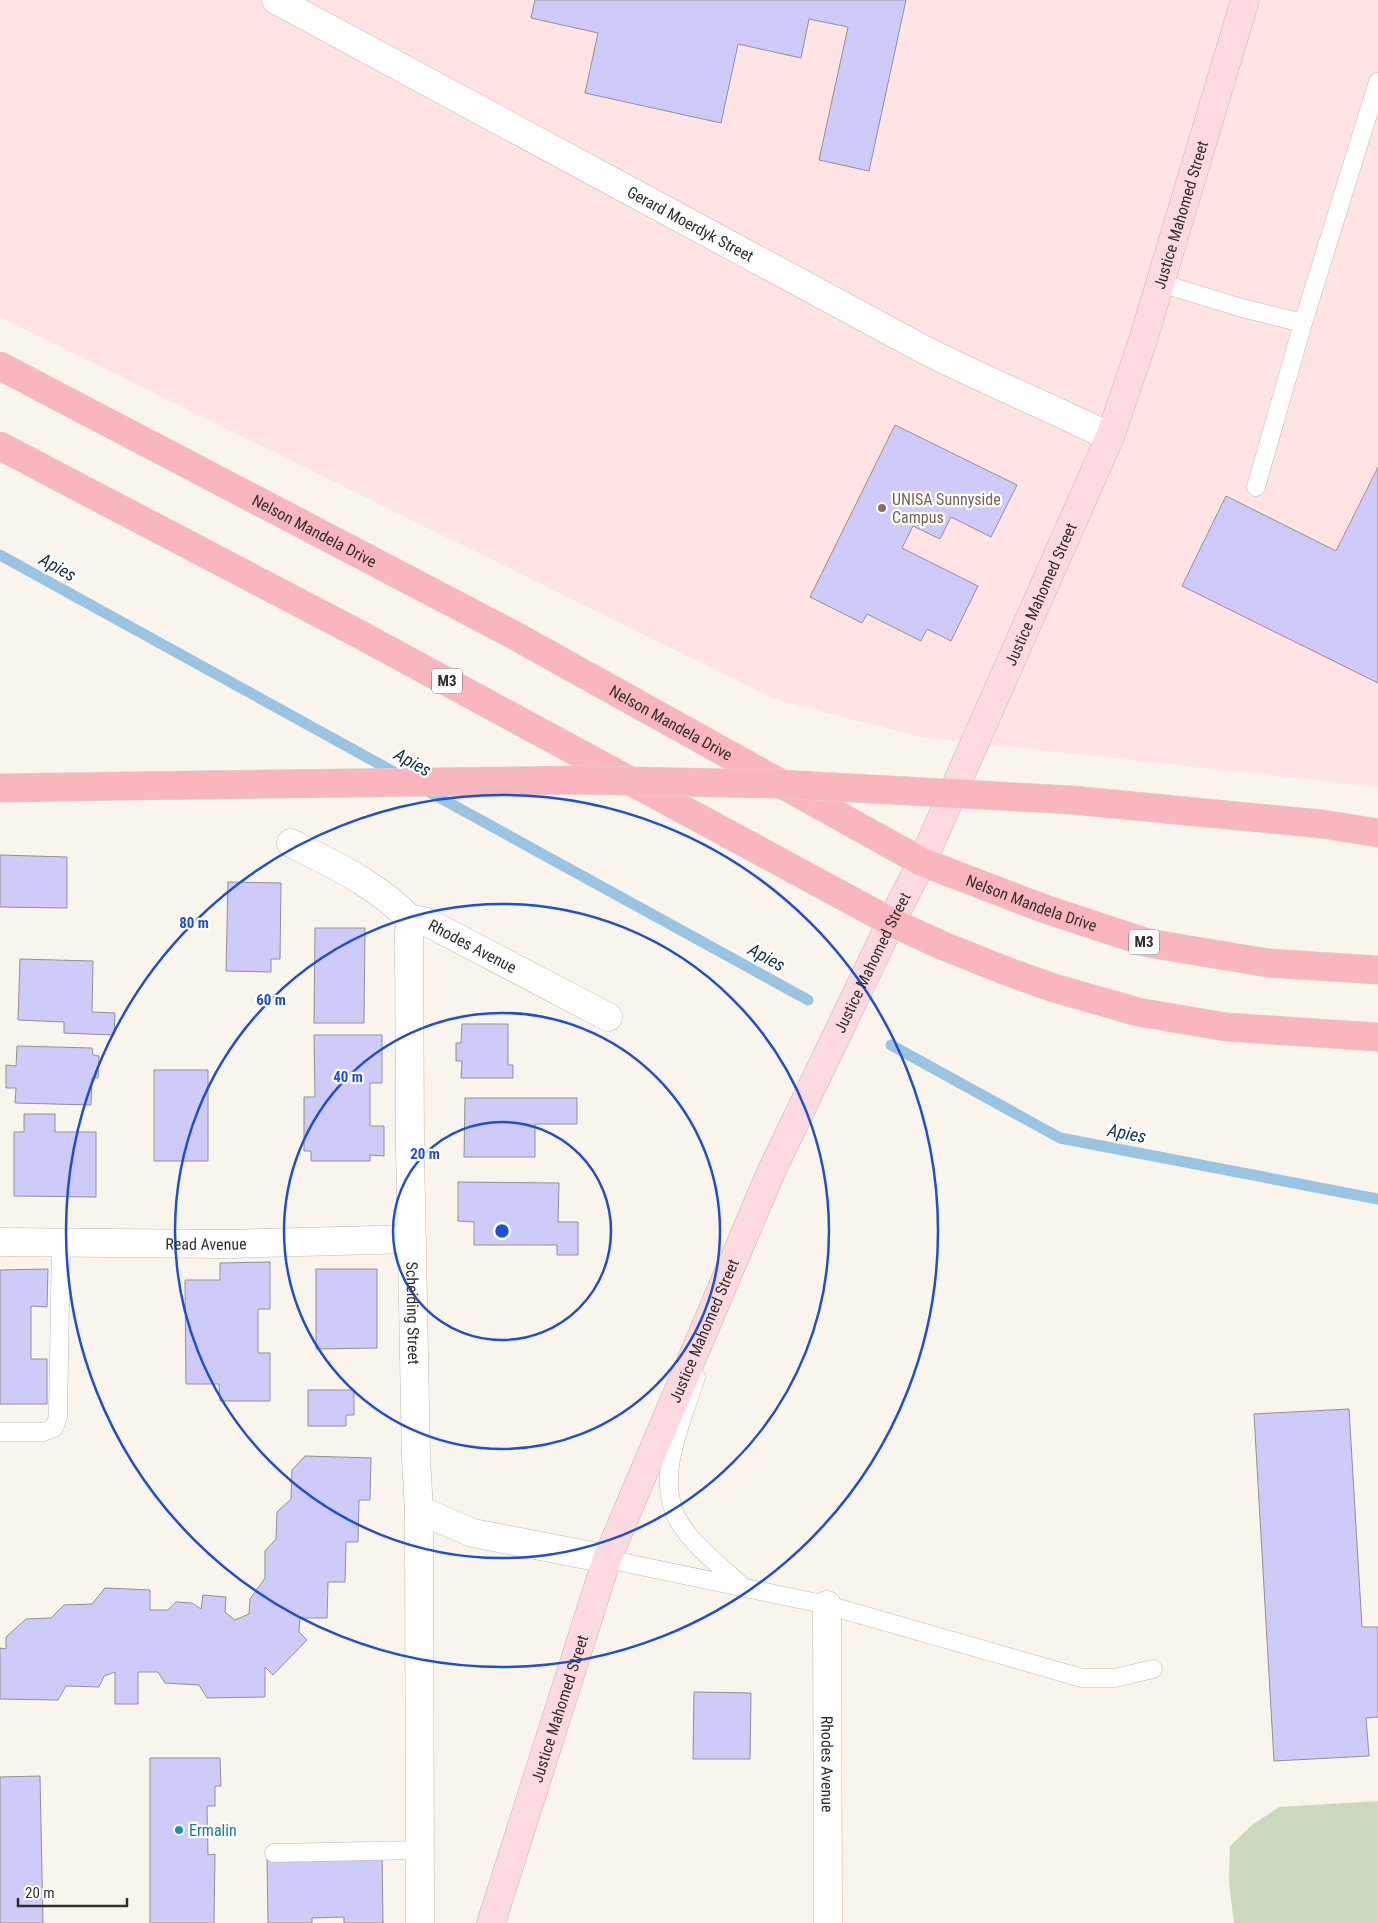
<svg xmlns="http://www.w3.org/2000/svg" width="1378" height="1923" viewBox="0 0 1378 1923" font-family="'Roboto Condensed',sans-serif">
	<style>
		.education { fill: #ffe4e3 }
		.green { fill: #cdd9be }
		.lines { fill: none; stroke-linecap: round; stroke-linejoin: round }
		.stream { stroke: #99c4e2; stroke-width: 11 }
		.building { fill: #cfcbf8; stroke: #909098 }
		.lane-casing { stroke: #bcb9b0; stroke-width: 19 }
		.street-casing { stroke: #bcb9b0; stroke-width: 29 }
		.secondary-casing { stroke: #bcb9b0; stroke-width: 29 }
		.primary-casing { stroke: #d6d5d5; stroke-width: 29 }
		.lane { stroke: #fff; stroke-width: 18 }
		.street { stroke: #fff; stroke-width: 28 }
		.secondary { stroke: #fcdadf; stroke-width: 28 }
		.primary { stroke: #fab6bf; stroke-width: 28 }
		.primary-bridge-casing { stroke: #d6d5d5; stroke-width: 29; stroke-linecap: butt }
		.primary-bridge { stroke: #fab6bf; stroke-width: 28 }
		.ring { fill: none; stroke: #1d4ed8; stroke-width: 2.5 }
		.education-dot { fill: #8d6e63; stroke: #fff; stroke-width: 2 }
		.culture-dot { fill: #0f9aa8; stroke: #fff; stroke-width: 2 }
		.labels { text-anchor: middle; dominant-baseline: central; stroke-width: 4.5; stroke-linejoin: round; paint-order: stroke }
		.shield { fill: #fff; stroke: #6f6d6b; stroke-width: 1 }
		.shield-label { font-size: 15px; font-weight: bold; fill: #312f2c }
		.street-label { font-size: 16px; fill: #312f2c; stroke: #fff }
		.education-label { font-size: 16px; fill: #785e54; stroke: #fff; text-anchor: start }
		.culture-label { font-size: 16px; fill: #0d838f; stroke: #fff; text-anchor: start }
		.water-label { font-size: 18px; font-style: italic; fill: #12344a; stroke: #fff }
		.centre { fill: #1d4ed8; stroke: #fff; stroke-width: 2.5 }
		.ring-label { font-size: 15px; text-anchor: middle; font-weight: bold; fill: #1d4ed8; stroke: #fff; stroke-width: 4.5; stroke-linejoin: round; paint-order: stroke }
	</style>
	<rect width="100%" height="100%" fill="#f9f5ec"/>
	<path class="education" d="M0 0H1378V787L921 737 774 699 0 317Z"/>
	<path class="green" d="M1378 1801V1923H1234L1229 1883 1230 1846 1252 1825 1279 1807Z"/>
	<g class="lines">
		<path class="stream" d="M0 555 401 776
			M424 789 808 1000
			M891 1045 1060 1138 1378 1199"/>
	</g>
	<path class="building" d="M535 0H906L869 171 819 160 848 27 809 19 801 58 738 44 721 123 585 93 598 33 531 18Z
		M895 425 1017 485 991 537 951 517 940 539 913 526 902 548 978 586 951 641 927 629 921 641 867 614 862 623 810 597Z
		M1378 467V683L1182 586 1226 496 1336 551Z
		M0 855 67 857V908L0 907Z
		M228 882 281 883 280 959H271V972L226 971Z
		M315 928H365L364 1023H314Z
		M20 959 93 961 92 1012 115 1013 114 1035 64 1033V1022L18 1020Z
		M462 1024H508V1065H513V1078H461L462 1061H456V1043H461Z
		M314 1035H382V1083H370V1126H384V1156L370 1155V1161H311V1151H304V1097H315Z
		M17 1046 92 1048 93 1055 99 1056 98 1078H92L91 1105 15 1103 16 1088H6V1065L16 1066Z
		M154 1070H208V1161H154Z
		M465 1098H577V1124H535V1157H464Z
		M24 1114H55V1132H96V1197L14 1196V1132H24Z
		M458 1182 559 1183 558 1222H578V1255H557V1245H474V1222L458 1221Z
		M270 1262V1309H258V1353H270V1401H220L219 1384H186L185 1280H220V1263Z
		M48 1269 47 1307 31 1306V1359H47V1404H0V1270Z
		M316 1269H377V1348L316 1349Z
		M308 1390H354V1415H346V1426H308Z
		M1349 1409 1362 1627H1378V1717L1366 1718 1369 1756 1274 1761 1254 1414Z
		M305 1456 371 1458 370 1500H359L358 1542H346L345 1582H328L327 1618H300L299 1632 307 1640 273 1675 265 1667V1697L207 1698 199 1685 165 1683 158 1672H138V1704H115V1672L104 1676 99 1687 66 1686 58 1700 0 1699V1648L6 1649V1637L26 1619 51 1618 64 1605 92 1604 105 1588 150 1590V1610H168L176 1602 192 1603 201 1609 203 1595 226 1597 225 1612 235 1620 249 1614 250 1599 265 1578V1551L276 1539 277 1512 291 1499 292 1470Z
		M694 1692 751 1693 750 1759H693Z
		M150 1758H220L221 1786H215V1806H207L208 1855 215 1854 214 1923H150Z
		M40 1776 43 1923H0V1777Z
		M382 1854 383 1923H344V1917L312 1918V1923H268L267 1857Z"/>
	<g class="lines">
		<g class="lane-casing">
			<path id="lane" d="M1160 283 1242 308 1303 323
				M1256 487 1303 323 1378 82
				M696 1377C682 1422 652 1482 681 1525 697 1549 723 1568 744 1588
				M0 1432H43L54 1428 58 1417 61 1243
				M607 1559 827 1605 1082 1678H1115L1153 1669
				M274 1853 420 1850"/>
		</g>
		<g class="street-casing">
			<g id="street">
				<path id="s1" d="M276 0 921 348C983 380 1048 406 1110 437"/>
				<path d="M291 843C335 865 378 885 413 922"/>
				<path id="s2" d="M413 922 409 932 410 1149 416 1458 419 1510 420 1921"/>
				<path id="s3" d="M413 922 419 920 427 922 608 1017"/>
				<path id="s4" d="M0 1242 225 1244 412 1239"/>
				<path d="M419 1510 473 1533 607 1559"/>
				<path id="s5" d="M827 1605 828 1923"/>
			</g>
		</g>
		<g class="secondary-casing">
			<g id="secondary">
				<path id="s6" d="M491 1923 607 1559 771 1172 891 922 922 862 1110 437 1143 340 1245 0"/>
			</g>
		</g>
		<g class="primary-casing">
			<g id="primary">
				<path id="s7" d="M0 366 510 633 922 862 1045 909 1148 943 1268 963 1378 970"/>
				<path d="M0 446 357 633 891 922 941 945 1014 974 1054 988 1138 1012 1226 1027 1378 1037"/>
				<path d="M0 788 125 786"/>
				<path d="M1322 824 1378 833"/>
			</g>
		</g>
		<use href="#lane" class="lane"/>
		<use href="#street" class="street"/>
		<use href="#secondary" class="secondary"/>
		<use href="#primary" class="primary"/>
		<g class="primary-bridge-casing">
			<path id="primary-bridge" d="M125 786 578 780 780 784 1072 800 1322 824"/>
		</g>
		<use href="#primary-bridge" class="primary-bridge"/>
	</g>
	<g class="ring">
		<circle cx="502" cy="1231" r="109"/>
		<circle cx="502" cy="1231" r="218"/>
		<circle cx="502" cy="1231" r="327"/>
		<circle cx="502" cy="1231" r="436"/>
	</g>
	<circle class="education-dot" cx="882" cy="508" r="5"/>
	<circle class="culture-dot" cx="179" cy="1830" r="5"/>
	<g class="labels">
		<g class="shield">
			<rect x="432" y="668.5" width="30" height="25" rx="4"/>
			<rect x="1129" y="929.5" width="30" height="25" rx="4"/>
		</g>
		<g class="shield-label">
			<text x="447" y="681">M3</text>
			<text x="1144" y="942">M3</text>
		</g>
		<g class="street-label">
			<text stroke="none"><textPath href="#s6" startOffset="1845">Justice Mahomed Street</textPath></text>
			<text stroke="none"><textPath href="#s1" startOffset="471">Gerard Moerdyk Street</textPath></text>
			<text stroke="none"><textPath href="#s7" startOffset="355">Nelson Mandela Drive</textPath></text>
			<text stroke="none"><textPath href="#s6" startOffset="1440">Justice Mahomed Street</textPath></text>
			<text stroke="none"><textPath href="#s7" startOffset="760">Nelson Mandela Drive</textPath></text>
			<text stroke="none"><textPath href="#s7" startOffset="1164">Nelson Mandela Drive</textPath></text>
			<text stroke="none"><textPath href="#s3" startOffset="66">Rhodes Avenue</textPath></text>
			<text stroke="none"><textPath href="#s6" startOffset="1035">Justice Mahomed Street</textPath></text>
			<text stroke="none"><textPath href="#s4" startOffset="206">Read Avenue</textPath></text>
			<text stroke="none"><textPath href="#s2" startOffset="392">Scheiding Street</textPath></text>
			<text stroke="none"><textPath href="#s6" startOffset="630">Justice Mahomed Street</textPath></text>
			<text stroke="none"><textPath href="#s6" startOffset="225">Justice Mahomed Street</textPath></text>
			<text stroke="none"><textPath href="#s5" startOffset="159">Rhodes Avenue</textPath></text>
		</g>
		<g class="education-label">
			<text x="892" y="499">UNISA Sunnyside<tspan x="892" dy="18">Campus</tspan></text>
		</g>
		<g class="culture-label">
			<text x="189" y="1830">Ermalin</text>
		</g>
		<g class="water-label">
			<text transform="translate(58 567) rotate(29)">Apies</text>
			<text transform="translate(413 762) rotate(29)">Apies</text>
			<text transform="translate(767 957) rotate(29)">Apies</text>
			<text transform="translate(1127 1133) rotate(11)">Apies</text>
		</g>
	</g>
	<circle cx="502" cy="1231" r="8" class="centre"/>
	<g class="ring-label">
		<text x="194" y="928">80 m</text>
		<text x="271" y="1005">60 m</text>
		<text x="348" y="1082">40 m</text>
		<text x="425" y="1159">20 m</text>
	</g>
	<path d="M18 1898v8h109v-8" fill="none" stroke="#312f2c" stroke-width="2.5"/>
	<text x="25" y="1898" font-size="15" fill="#312f2c" stroke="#ffffff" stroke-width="4" paint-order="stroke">20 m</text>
</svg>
